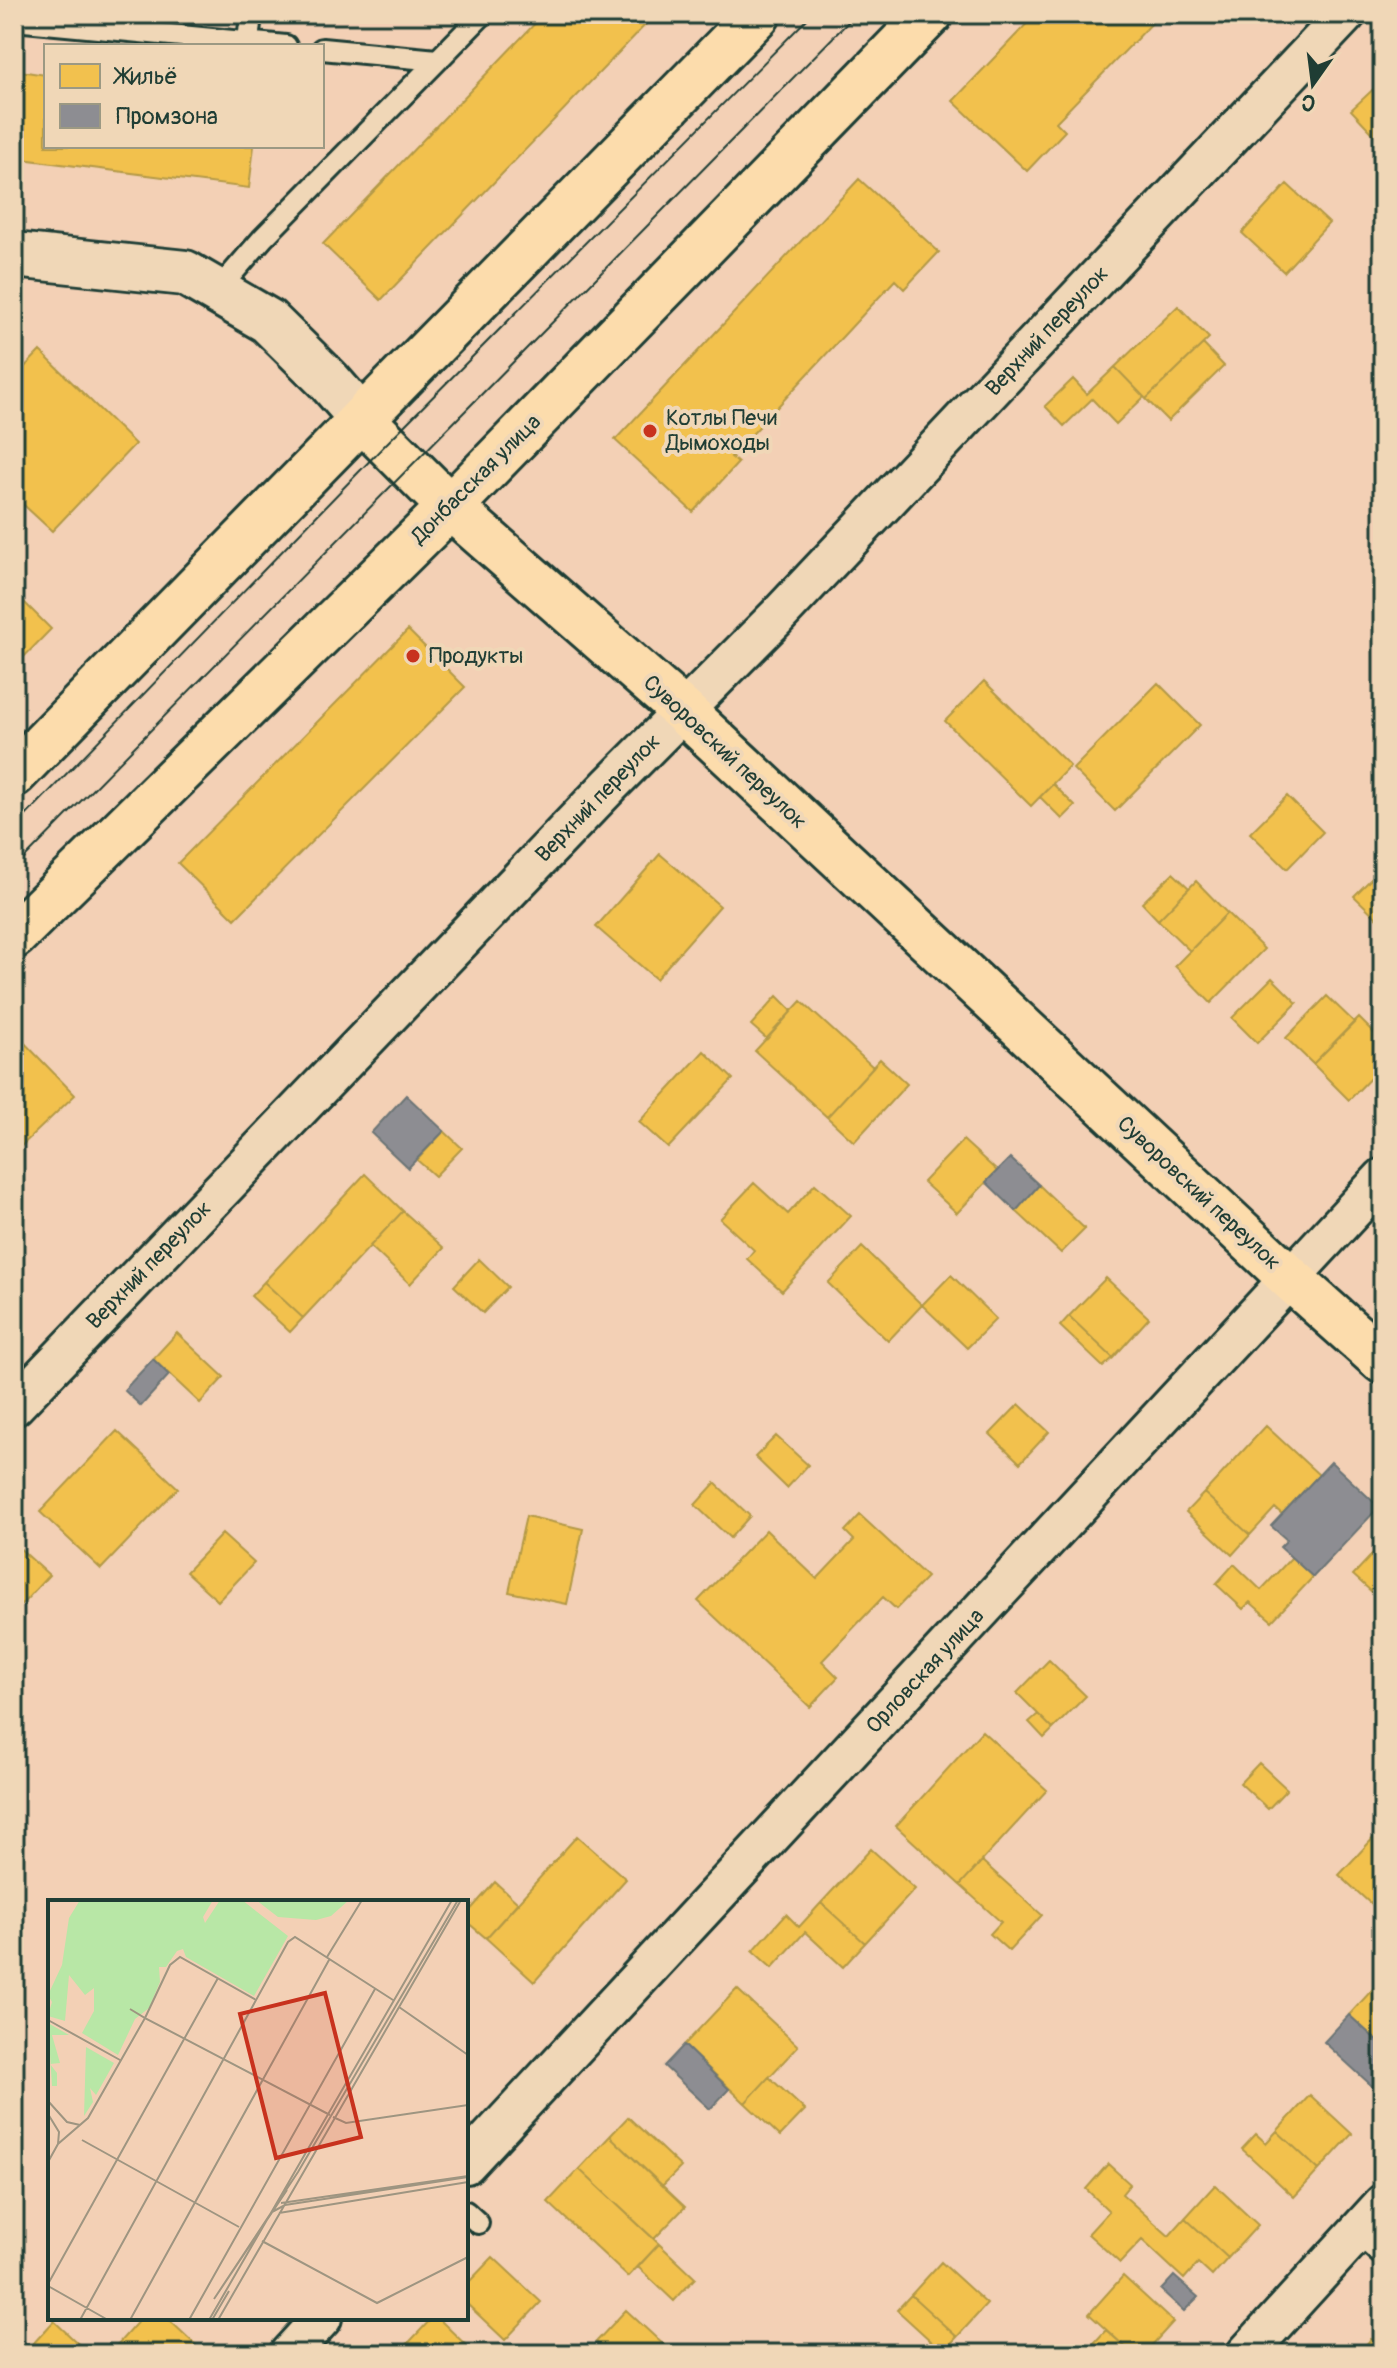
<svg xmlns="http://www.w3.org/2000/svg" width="1397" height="2368" viewBox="0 0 1397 2368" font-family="Pangolin,sans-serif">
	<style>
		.homes { fill: #f2c14e; stroke: #b39946; stroke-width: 2 }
		.industry { fill: #8d8d92; stroke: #6c7576; stroke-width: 2 }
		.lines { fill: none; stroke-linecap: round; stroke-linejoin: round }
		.lane-casing { stroke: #1f3d34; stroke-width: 26 }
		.street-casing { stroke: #1f3d34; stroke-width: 44 }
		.secondary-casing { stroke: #1f3d34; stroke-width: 50 }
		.primary-casing { stroke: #1f3d34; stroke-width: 50 }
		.lane { stroke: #f0d7b7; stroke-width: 20 }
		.street { stroke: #f0d7b7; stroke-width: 38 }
		.secondary { stroke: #f0d7b7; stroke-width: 44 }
		.primary { stroke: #fcdcac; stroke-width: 44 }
		.tram { stroke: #1f3d34; stroke-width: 2 }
		.poi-dot { fill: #c8321e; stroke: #f0d7b7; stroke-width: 3 }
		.labels { text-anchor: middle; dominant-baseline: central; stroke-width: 8; stroke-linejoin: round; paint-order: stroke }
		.street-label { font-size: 22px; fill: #1f3d34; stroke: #f0d7b7 }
		.poi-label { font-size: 22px; fill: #1f3d34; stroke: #f0d7b7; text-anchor: start }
		.inset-road { fill: none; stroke: #9e9581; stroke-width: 2 }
		.view { fill: #c8321e; fill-opacity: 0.15; stroke: #c8321e; stroke-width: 4 }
		.inset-edge { fill: none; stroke: #1f3d34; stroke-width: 4 }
	</style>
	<rect width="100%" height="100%" fill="#f3d0b5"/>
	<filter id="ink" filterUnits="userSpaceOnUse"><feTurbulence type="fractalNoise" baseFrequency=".0125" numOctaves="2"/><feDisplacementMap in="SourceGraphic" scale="16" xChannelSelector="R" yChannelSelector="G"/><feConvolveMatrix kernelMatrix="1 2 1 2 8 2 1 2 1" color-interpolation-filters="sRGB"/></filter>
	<g filter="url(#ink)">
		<path class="homes" d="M544 14H639L648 22 381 300 323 244Z
			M1036 14H1161L1056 122 1065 131 1027 171 953 101Z
			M14 70 46 75V146H254L249 188 14 158Z
			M1383 80V144L1351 110Z
			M859 179 939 252 904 289 895 280 731 457 738 463 693 512 615 440Z
			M1287 184 1329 223 1284 272 1242 233Z
			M1178 306 1209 338 1146 399 1115 367Z
			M1203 344 1224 366 1168 421 1146 399Z
			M40 351 135 444 52 531 14 496V378Z
			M1115 367 1144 397 1116 424 1092 399 1064 426 1045 406 1073 379 1087 394Z
			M14 592 51 629 14 667Z
			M408 630 465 687 235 919 178 863Z
			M984 681 1070 766 1031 806 945 721Z
			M1158 683 1200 725 1115 811 1073 769Z
			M1053 784 1075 806 1062 819 1040 797Z
			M1287 796 1323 832 1287 869 1250 833Z
			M660 854 720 906 656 979 596 927Z
			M1173 873 1189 888 1158 920 1142 903Z
			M1375 875 1383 882V924L1354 896Z
			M1196 881 1227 913 1190 951 1158 920Z
			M1227 913 1264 949 1211 1003 1175 966Z
			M1272 978 1297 1003 1257 1043 1232 1018Z
			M777 996 792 1011 767 1039 751 1025Z
			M1327 996 1354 1022 1313 1064 1286 1038Z
			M801 1001 873 1067 827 1117 755 1051Z
			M1359 1018 1383 1042V1065L1349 1100 1313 1064Z
			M14 1032 75 1095 14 1153Z
			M704 1051 733 1079 668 1148 639 1122Z
			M880 1059 907 1084 854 1142 827 1117Z
			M444 1131 462 1148 435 1176 417 1160Z
			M963 1140 997 1171 957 1213 923 1182Z
			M365 1174 403 1211 303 1318 264 1282Z
			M754 1183 788 1214 815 1184 851 1216 782 1291 747 1259 754 1250 720 1219Z
			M1039 1185 1085 1229 1061 1253 1016 1211Z
			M403 1211 444 1248 410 1284 370 1246Z
			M862 1247 922 1305 888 1341 828 1283Z
			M479 1259 508 1287 483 1313 454 1286Z
			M951 1275 996 1319 967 1348 922 1305Z
			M1106 1278 1149 1318 1113 1358 1069 1316Z
			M264 1282 303 1318 290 1332 251 1296Z
			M1069 1316 1113 1358 1103 1367 1060 1326Z
			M177 1333 224 1377 200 1403 153 1359Z
			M1019 1404 1049 1432 1020 1463 990 1434Z
			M1266 1426 1319 1475 1282 1514 1275 1508 1250 1535 1204 1493Z
			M117 1431 178 1488 101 1569 40 1512Z
			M776 1436 808 1465 787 1488 755 1457Z
			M715 1483 750 1516 730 1538 695 1505Z
			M1204 1493 1250 1535 1232 1555 1186 1512Z
			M860 1515 927 1577 896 1609 883 1597 822 1661 838 1677 810 1707 698 1601 766 1530 817 1579 854 1540 845 1531Z
			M526 1516 583 1529 567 1604 509 1592Z
			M222 1534 254 1563 218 1601 186 1572Z
			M14 1543 49 1575 14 1613Z
			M1383 1543V1602L1353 1575Z
			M1292 1557 1313 1577 1272 1621 1250 1602 1243 1609 1216 1584 1234 1564 1261 1590Z
			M1049 1660 1086 1696 1053 1729 1017 1693Z
			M1038 1714 1053 1729 1044 1738 1029 1722Z
			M982 1731 1047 1790 960 1885 896 1826Z
			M1259 1763 1287 1789 1268 1809 1240 1783Z
			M1378 1833 1383 1838V1891L1371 1904 1339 1875Z
			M577 1836 626 1879 534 1982 486 1938Z
			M871 1849 915 1889 865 1943 821 1903Z
			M982 1861 1042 1915 1009 1951 990 1934 1001 1922 960 1885Z
			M495 1882 518 1903 486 1938 466 1921V1915Z
			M821 1903 865 1943 843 1967 805 1932 772 1968 753 1951 786 1914 799 1927Z
			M1383 1978V2046L1349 2015Z
			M737 1989 798 2046 745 2103 684 2045Z
			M769 2077 805 2110 780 2136 745 2103Z
			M1310 2095 1352 2134 1319 2170 1277 2131Z
			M628 2117 681 2167 662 2186 610 2136Z
			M1277 2131 1319 2170 1294 2197 1242 2149 1256 2134 1266 2143Z
			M610 2136 685 2207 654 2239 579 2169Z
			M1108 2164 1130 2184 1122 2194 1169 2236 1185 2218 1228 2258 1212 2276 1198 2263 1184 2279 1142 2240 1120 2263 1088 2234 1109 2211 1086 2189Z
			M579 2169 659 2244 628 2277 548 2202Z
			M1215 2185 1258 2225 1228 2258 1185 2218Z
			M659 2244 695 2278 674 2301 638 2267Z
			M493 2257 541 2302 505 2340 466 2303V2285Z
			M941 2262 987 2304 957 2337 911 2295Z
			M1123 2276 1173 2322 1144 2354H1133L1089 2314Z
			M911 2295 957 2337 943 2352 897 2310Z
			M626 2310 666 2347 660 2354H608L596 2342Z
			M141 2318H167L198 2347 192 2354H109Z
			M432 2318H438L475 2354H398Z
			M54 2321 89 2354H39L31 2346Z
			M1106 2330 1133 2354H1084Z
			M1371 2339 1383 2349V2354H1358Z"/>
		<path class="industry" d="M406 1095 444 1131 408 1168 371 1133Z
			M1010 1158 1039 1185 1016 1211 986 1182Z
			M153 1359 169 1375 141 1406 124 1390Z
			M1331 1462 1379 1507 1313 1577 1280 1547 1287 1540 1271 1526Z
			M1349 2015 1383 2046V2096L1324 2042Z
			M684 2045 729 2089 710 2109 664 2066Z
			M1174 2276 1198 2297 1184 2311 1161 2290Z"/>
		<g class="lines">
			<g class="lane-casing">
				<path id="lane" d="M14 20 286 46
					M248 42 251 14
					M322 49 437 60
					M217 291 263 238 483 14
					M466 2212 478 2223
					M1356 2232 1383 2256"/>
			</g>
			<g class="street-casing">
				<path id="street" d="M14 1406 610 785 776 618 1346 14
					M466 2164 1383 1178
					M289 2354 322 2318
					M1246 2354 1383 2204"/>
			</g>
			<g class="secondary-casing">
				<path id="secondary" d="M14 255 185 273 268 321 328 380 363 420"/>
			</g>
			<g class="primary-casing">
				<path id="primary" d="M363 420 450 507 683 711 1290 1278 1383 1361
					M14 774 758 14
					M14 936 450 507 930 14"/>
			</g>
			<use href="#lane" class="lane"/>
			<use href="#street" class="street"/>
			<use href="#secondary" class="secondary"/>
			<use href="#primary" class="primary"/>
			<path class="tram" d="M14 828 386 444 812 14
				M14 869 856 14"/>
		</g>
	</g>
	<g class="poi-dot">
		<circle cx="650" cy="431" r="8"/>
		<circle cx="413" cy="656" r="8"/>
	</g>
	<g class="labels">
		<g class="street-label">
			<text transform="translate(1047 331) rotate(-47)">Верхний переулок</text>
			<text transform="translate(476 479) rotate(-45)">Донбасская улица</text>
			<text transform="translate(725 752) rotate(43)">Суворовский переулок</text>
			<text transform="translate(598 798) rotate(-46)">Верхний переулок</text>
			<text transform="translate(1199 1193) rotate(43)">Суворовский переулок</text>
			<text transform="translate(149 1265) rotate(-46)">Верхний переулок</text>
			<text transform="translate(925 1671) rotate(-47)">Орловская улица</text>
		</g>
		<g class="poi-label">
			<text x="666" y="418">Котлы Печи<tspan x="666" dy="25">Дымоходы</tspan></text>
			<text x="429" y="656">Продукты</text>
		</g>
	</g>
	<g transform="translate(48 1900)">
		<rect width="420" height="420" fill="#f3d0b5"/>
		<path d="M32 0H165L155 17 157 23 172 0H194L240 36 206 96 138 57 135 49 129 51 118 67H111L112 82 101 108 87 119 70 155 34 133 46 111V88L37 95 21 75 17 121 0 116 4 102 0 95 14 65 21 18ZM208 0H301L283 16 268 20 230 17ZM0 123 21 135H4L12 163 2 164 9 173V186H4ZM38 147 66 163 48 195 42 188 45 202 36 216Z" fill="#b8e7a6"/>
		<path class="inset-road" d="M279 57 314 0M351 107 420 155M82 109 97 118 122 65 132 57 208 100M0 120 72 160M0 201 19 222 32 225M0 214 11 232 10 244M285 217 298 223 420 205M34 240 191 327M0 262 10 244 40 218 97 118 282 215M239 290 166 399 250 272 410 0M233 303 420 276M224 312 237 305 420 277M231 313 420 282M214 341 329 403 420 357M0 384 170 78M0 386 60 420M32 420 240 42 247 37 345 100M82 420 281 60M141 420 327 89M161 420 404 0M164 420 181 391M170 420 413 0"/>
		<path class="view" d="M277 93 313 237 228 258 192 114Z"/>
		<rect width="420" height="420" class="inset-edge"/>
	</g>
	<rect width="1397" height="2368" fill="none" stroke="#f0d7b7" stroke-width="48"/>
	<rect x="24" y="24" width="1349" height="2320" fill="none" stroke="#1f3d34" stroke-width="3" filter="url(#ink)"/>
	<rect x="44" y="44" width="280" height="104" fill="#f0d7b7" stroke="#9c9983" stroke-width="2"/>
	<rect x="60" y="64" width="40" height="24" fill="#f2c14e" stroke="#9c9983" stroke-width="2"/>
	<text x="116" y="84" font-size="24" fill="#1f3d34">Жильё</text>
	<rect x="60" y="104" width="40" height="24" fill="#8d8d92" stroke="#9c9983" stroke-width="2"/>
	<text x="116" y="124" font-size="24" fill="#1f3d34">Промзона</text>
	<g transform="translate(1313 84) rotate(194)" stroke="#f0d7b7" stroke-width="6" paint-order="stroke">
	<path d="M0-6L14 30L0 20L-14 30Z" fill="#1f3d34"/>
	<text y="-12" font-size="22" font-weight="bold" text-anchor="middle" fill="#1f3d34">С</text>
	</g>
</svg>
